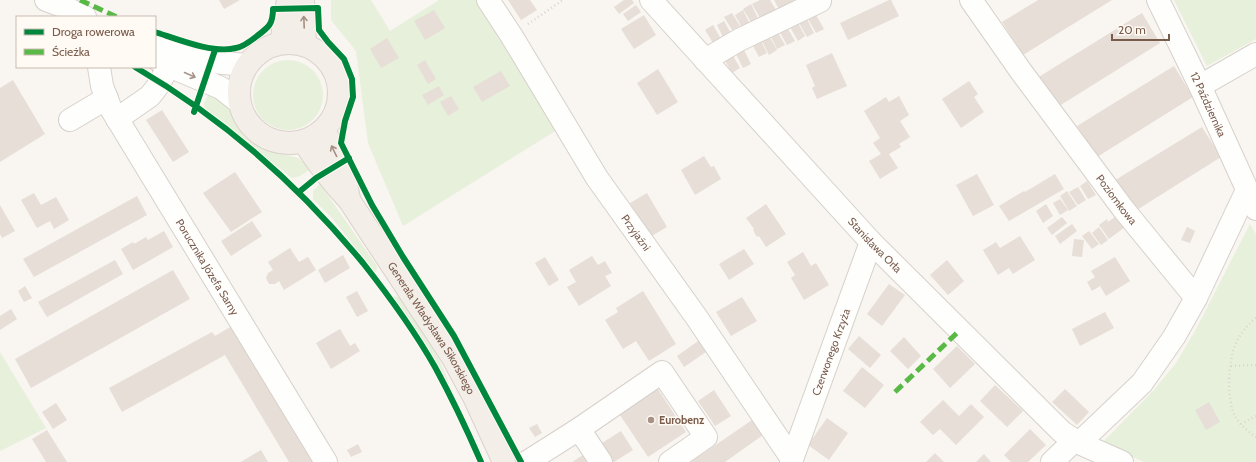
<svg xmlns="http://www.w3.org/2000/svg" width="1256" height="462" viewBox="0 0 1256 462" font-family="Cabin,sans-serif">
	<style>
		.green { fill: #e7f0db }
		.building { fill: #e6ded7 }
		.lines { fill: none; stroke-linecap: round; stroke-linejoin: round }
		.minor-casing { stroke: #d7d1cb; stroke-width: 24 }
		.major-casing { stroke: #dad1cc; stroke-width: 24 }
		.path { stroke: #dcd5d0; stroke-width: 2.5; stroke-dasharray: 1 3; stroke-linecap: butt }
		.minor { stroke: #fefefd; stroke-width: 22 }
		.major { stroke: #f3eee8; stroke-width: 22 }
		.quiet { stroke: #58b947; stroke-width: 5; stroke-dasharray: 10 5; stroke-linecap: butt }
		.cycleway-casing { stroke: #fffaf3; stroke-width: 8 }
		.cycleway { stroke: #00873e; stroke-width: 6 }
		.oneway { stroke: #a48f83 }
		.oneway2 { stroke: #a8958b }
		.poi-dot { fill: #a69286; stroke: #fffaf3; stroke-width: 1.5 }
		.labels { text-anchor: middle; dominant-baseline: central; stroke-width: 3; stroke-linejoin: round; paint-order: stroke }
		.street-label { font-size: 11px; fill: #7a5c4d; stroke: #fffaf3 }
		.poi-label { font-size: 11px; font-weight: bold; fill: #7a5c4d; stroke: #fffaf3; text-anchor: start }
	</style>
	<rect width="100%" height="100%" fill="#f9f5f0"/>
	<path class="green" d="M331 0H371L390 31 439 0H478L560 128 403 226 368 143 356 51 331 20Z
		M1174 0H1256V39L1207 66Z
		M253 95a35 35 0 1 1 70 0a35 35 0 1 1-70 0Z
		M210 91 231 110 238 126 245 136 258 145 271 151 298 158 311 169 300 176 292 178 208 113 204 107V103Z
		M320 184 377 266 376 273 331 217 313 199V191Z
		M1250 224 1256 234V462H1144L1102 443 1154 390 1176 363 1195 331Z
		M392 296 399 297C415 321 444 360 450 388L452 390 455 397V399L418 334Z
		M0 352 46 428 0 451Z"/>
	<path class="building" d="M219 0H240L224 9Z
		M508 0H530L537 10 521 20Z
		M624 0H632L634 3 619 14 614 7Z
		M760 0H770L776 10 760 18 752 4Z
		M774 0H794L779 9Z
		M889 0H891L899 16 848 40 840 23Z
		M1038 0H1112L1023 55 1002 22Z
		M751 4 758 18 751 22 743 9Z
		M636 5 641 12 628 21 623 14Z
		M434 10 445 28 425 40 414 21Z
		M743 10 750 24 742 28 735 15Z
		M732 13 740 26 732 30 724 17Z
		M1142 13 1160 43 1056 108 1037 78Z
		M644 15 656 35 634 49 621 29Z
		M816 15 824 29 816 33 808 19Z
		M807 19 814 33 807 37 799 23Z
		M724 21 732 35 724 39 717 25Z
		M798 23 805 36 798 41 790 27Z
		M713 25 721 39 713 43 705 30Z
		M787 27 795 41 787 45 779 31Z
		M777 31 785 45 777 49 770 35Z
		M769 36 777 50 769 55 762 41Z
		M387 38 399 58 381 68 370 49Z
		M760 39 767 53 759 57 752 44Z
		M744 50 751 64 743 68 736 54Z
		M832 53 847 86 817 99 812 88 815 86 806 65Z
		M732 54 740 68 732 73 724 59Z
		M425 60 436 79 428 84 417 65Z
		M1174 66 1193 97 1097 157 1077 126Z
		M658 69 678 102 657 115 637 83Z
		M501 71 510 86 482 102 473 87Z
		M13 80 45 134 0 162V88Z
		M969 81 978 94 974 97 984 112 961 128 942 99Z
		M439 86 444 95 428 105 422 95Z
		M451 96 459 109 448 116 440 102Z
		M899 96 909 115 900 121 910 137 899 144 901 147 889 154 898 168 880 179 869 161 881 154 873 143 880 138 864 111 886 97 889 102Z
		M162 110 189 152 173 162 146 120Z
		M1202 127 1221 157 1132 213 1112 182Z
		M704 156 711 167 714 166 721 179 695 195 681 170Z
		M235 172 262 212 231 232 203 193Z
		M977 174 994 205 973 216 956 185Z
		M1055 174 1064 189 1009 221 999 206 1024 191 1025 192Z
		M1087 181 1096 195 1088 199 1080 186Z
		M1078 187 1086 200 1078 205 1069 192Z
		M1067 191 1077 206 1069 211 1060 196Z
		M34 193 41 205 56 197 69 220 54 229 50 221 37 228 21 200Z
		M647 193 667 227 650 237 630 203Z
		M137 196 147 215 34 277 23 259Z
		M1060 199 1068 210 1060 215 1053 203Z
		M766 204 786 234 766 247 759 236 757 237 753 230 754 229 746 218Z
		M1046 204 1053 216 1043 223 1036 211Z
		M0 205 15 231 2 238 0 234Z
		M1116 216 1125 227 1117 233 1110 224 1117 233 1109 239 1099 225 1107 219 1108 222Z
		M1062 217 1067 223 1052 235 1047 228Z
		M252 221 262 236 231 256 221 241Z
		M1072 224 1077 231 1060 244 1055 236Z
		M1099 227 1108 240 1101 245 1092 233Z
		M1187 227 1195 231 1190 243 1181 240Z
		M164 231 173 247 133 270 121 249 133 242 134 244 146 237 148 240Z
		M1089 231 1099 244 1092 249 1082 236Z
		M1020 236 1035 260 1013 274 1009 268 998 275 983 250 996 242 1000 248Z
		M1074 239 1084 240 1082 257 1072 256Z
		M290 248 299 262 308 257 316 270 284 290 279 281 275 284H269L266 278 268 273 273 270 268 262Z
		M744 249 754 264 729 280 719 264Z
		M803 252 811 266 816 263 829 285 804 300 791 278 795 275 787 262Z
		M343 255 350 268 325 283 318 270Z
		M592 256 598 265 605 261 612 273 605 276 611 286 579 306 567 287 576 282 569 270Z
		M545 257 559 280 549 286 535 263Z
		M1115 257 1130 281 1106 296 1100 286 1092 291 1087 282 1095 277 1091 271Z
		M115 260 123 274 47 317 38 302Z
		M947 260 964 281 948 295 930 275Z
		M173 270 190 299 31 388 15 359Z
		M889 284 905 295 882 326 867 314Z
		M25 286 32 298 24 302 18 291Z
		M357 291 368 311 357 317 346 297Z
		M643 291 676 344 649 361 636 341 623 349 605 320 618 312 616 308Z
		M742 297 757 321 731 336 716 312Z
		M11 309 17 319 0 330V316Z
		M1105 312 1114 328 1080 346 1072 329Z
		M232 326 313 462H289L225 355 122 412 109 388 212 332 215 336Z
		M340 329 350 346 355 343 360 351 331 369 316 343Z
		M859 336 881 355 870 368 848 349Z
		M904 337 921 356 908 369 890 351Z
		M701 339 709 350 684 367 677 356Z
		M957 346 975 364 950 388 933 369Z
		M862 367 884 385 865 408 843 391Z
		M654 383 686 432 648 457 616 409Z
		M995 385 1023 411 1007 427 980 401Z
		M1065 389 1089 412 1077 425 1052 402Z
		M714 390 731 416 715 426 698 401Z
		M943 400 959 416 971 404 984 417 956 445 940 429 933 435 920 422Z
		M1209 402 1220 422 1206 430 1195 410Z
		M56 403 67 420 53 429 42 412Z
		M827 418 848 433 829 460 808 445Z
		M752 420 763 435 725 462H691Z
		M537 424 542 433 535 437 529 428Z
		M1030 429 1046 445 1028 462H1011L1004 455Z
		M47 430 67 462H46L32 439Z
		M621 431 633 450 614 462H572Z
		M358 444 362 452 351 457 347 450Z
		M261 450 268 462H241L254 454Z
		M935 453 944 462H926Z
		M984 454 991 462H976Z"/>
	<g class="lines">
		<g class="minor-casing">
			<g id="minor">
				<path d="M46 0 62 6 85 17"/>
				<path id="s1" d="M488 0 511 35 597 178 697 318 792 459"/>
				<path id="s2" d="M651 0 871 242 1062 432 1079 443 1122 462"/>
				<path id="s3" d="M971 0 1020 70 1124 210 1196 298"/>
				<path id="s4" d="M1158 0 1200 86 1256 209"/>
				<path d="M155 45 198 60 211 62 247 65"/>
				<path d="M155 58 169 66 221 88 239 102"/>
				<path d="M705 60 739 40 820 1"/>
				<path id="s5" d="M99 67 102 86 110 107 326 462"/>
				<path d="M1200 86 1256 54"/>
				<path d="M117 119 150 96 157 87 169 66"/>
				<path d="M70 120 107 98"/>
				<path d="M579 429 662 372 706 437 670 462"/>
				<path d="M1079 443 1142 383 1174 337 1196 298 1247 190"/>
				<path d="M527 462 579 429 601 462"/>
				<path id="s6" d="M791 462 871 242"/>
				<path d="M1052 462 1074 441"/>
			</g>
		</g>
		<g class="major-casing">
			<g id="major">
				<path d="M303 0 305 45"/>
				<circle cx="289" cy="93" r="50"/>
				<path d="M282 43 283 29 288 0"/>
				<path d="M324 130 337 156 345 178 349 199"/>
				<path id="s7" d="M304 142C317 163 332 182 349 200L453 358 474 397 504 462"/>
			</g>
		</g>
		<path class="path" d="M528 24 563 0
			M1256 318C1247 325 1240 334 1235 345 1228 363 1226 401 1236 418 1241 425 1248 432 1256 437
			M1231 366 1256 365
			M1241 424 1256 416"/>
		<use href="#minor" class="minor"/>
		<use href="#major" class="major"/>
		<path class="quiet" d="M80 0 117 17
			M895 392 960 330"/>
		<g class="cycleway-casing">
			<path id="cycleway" d="M155 32C177 39 213 54 236 48 243 47 252 40 257 36 269 27 273 24 273 9L318 8 319 30 328 42 344 59 352 79 353 97 345 121 341 143 372 205 403 257 454 336 521 462
				M135 67C224 119 297 183 363 263 389 296 414 330 435 367 452 398 467 430 481 462
				M194 112 215 50
				M299 192 316 178 349 158"/>
		</g>
		<use href="#cycleway" class="cycleway"/>
	</g>
	<defs><path id="oneway-shaft" d="M-6 0H5M1.5-3L5.5 0L1.5 3" fill="none" stroke-width="1.6" stroke-linecap="round" stroke-linejoin="round"/></defs>
	<g class="oneway">
		<use href="#oneway-shaft" transform="translate(304 22) rotate(-92)"/>
		<use href="#oneway-shaft" transform="translate(334 151) rotate(-116)"/>
	</g>
	<use class="oneway2" href="#oneway-shaft" transform="translate(190 75) rotate(24)"/>
	<circle class="poi-dot" cx="651" cy="420" r="4"/>
	<g class="labels">
		<g class="street-label">
			<text stroke="none"><textPath href="#s4" startOffset="116">12 Października</textPath></text>
			<text stroke="none"><textPath href="#s3" startOffset="247">Poziomkowa</textPath></text>
			<text stroke="none"><textPath href="#s1" startOffset="276">Przyjaźni</textPath></text>
			<text stroke="none"><textPath href="#s2" startOffset="332">Stanisława Orła</textPath></text>
			<text stroke="none"><textPath href="#s5" startOffset="229">Porucznika Józefa Sarny</textPath></text>
			<text stroke="none"><textPath href="#s7" startOffset="226">Generała Władysława Sikorskiego</textPath></text>
			<text stroke="none"><textPath href="#s6" startOffset="117">Czerwonego Krzyża</textPath></text>
		</g>
		<g class="poi-label">
			<text x="659" y="420">Eurobenz</text>
		</g>
	</g>
	<rect x="16" y="16" width="140" height="52" fill="#fffaf3" stroke="#cabbb1"/>
	<rect x="24" y="29" width="20" height="6" fill="#00873e" stroke="#cabbb1"/>
	<text x="52" y="36" font-size="12" fill="#7a5c4d">Droga rowerowa</text>
	<rect x="24" y="49" width="20" height="6" fill="#58b947" stroke="#cabbb1"/>
	<text x="52" y="56" font-size="12" fill="#7a5c4d">Ścieżka</text>
	<path d="M1112 34v6h57v-6" fill="none" stroke="#7a5c4d" stroke-width="2"/>
	<text x="1118" y="34" font-size="12" fill="#7a5c4d" stroke="#fffaf3" stroke-width="3" paint-order="stroke">20 m</text>
</svg>
